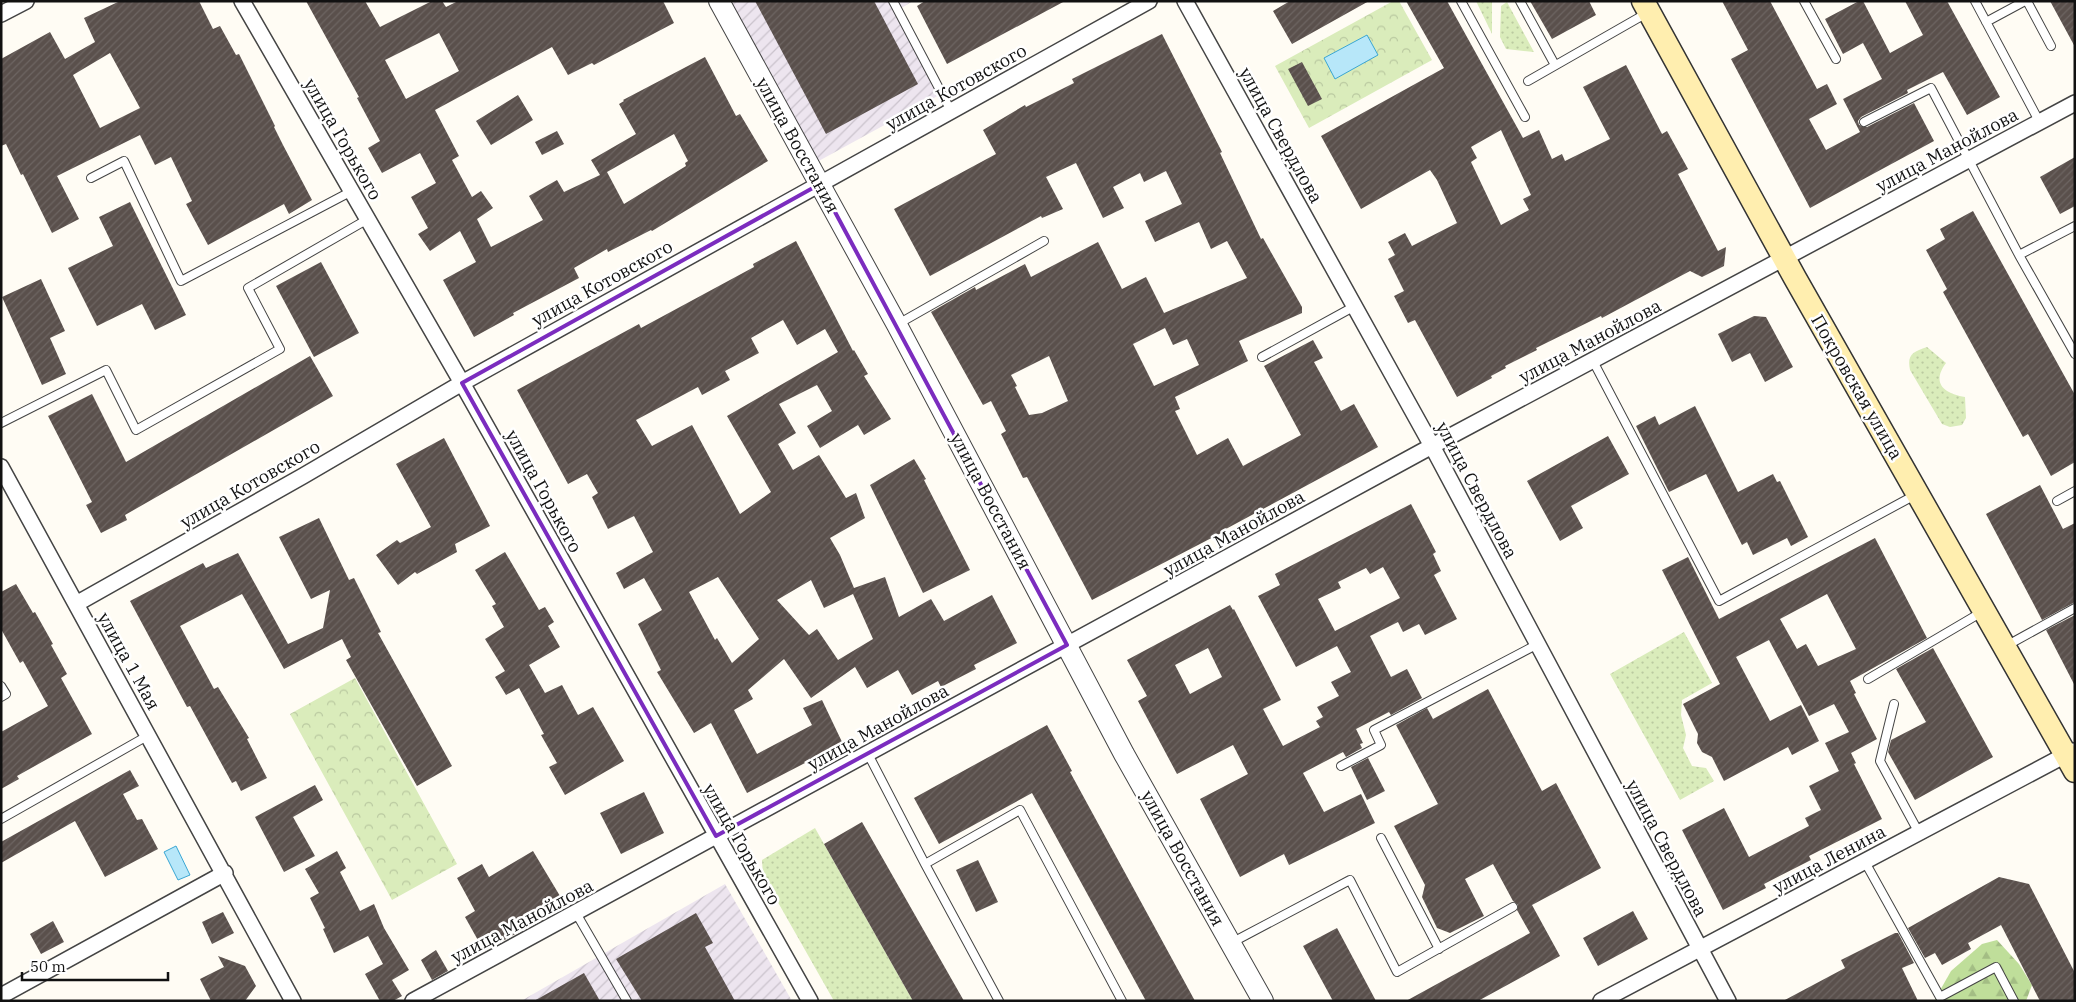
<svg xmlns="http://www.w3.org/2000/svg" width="2076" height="1002" viewBox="0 0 2076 1002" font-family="'IBM Plex Serif',serif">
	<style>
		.industrial { fill: url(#industrial-furrows) }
		.grass { fill: url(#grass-dots) }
		.forest { fill: url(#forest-firs) }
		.park { fill: url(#park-crowns) }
		.water { fill: #b7e7f9; stroke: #3aa6d3 }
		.building { fill: url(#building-hatch); fill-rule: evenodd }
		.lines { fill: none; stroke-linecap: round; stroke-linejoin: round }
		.service-casing { stroke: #444; stroke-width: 10 }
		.minor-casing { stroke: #444; stroke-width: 18 }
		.tertiary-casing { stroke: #444; stroke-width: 22 }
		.secondary-casing { stroke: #333; stroke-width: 25 }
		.service { stroke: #fff; stroke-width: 8 }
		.minor { stroke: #fff; stroke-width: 15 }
		.tertiary { stroke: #fff; stroke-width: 20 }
		.secondary { stroke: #ffeeaf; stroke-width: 22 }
		.marked { fill: none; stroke: #7b2cbf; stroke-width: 4; stroke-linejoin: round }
		.labels { text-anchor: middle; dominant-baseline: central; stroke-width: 5; stroke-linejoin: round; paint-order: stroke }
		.street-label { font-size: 18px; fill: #111; stroke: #fff }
	</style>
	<defs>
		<pattern id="industrial-furrows" width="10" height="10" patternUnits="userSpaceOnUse" patternTransform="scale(1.25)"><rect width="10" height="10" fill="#ede5ef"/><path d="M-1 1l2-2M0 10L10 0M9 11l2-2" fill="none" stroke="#cac3cc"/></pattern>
		<pattern id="grass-dots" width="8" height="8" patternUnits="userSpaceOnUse" patternTransform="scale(1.25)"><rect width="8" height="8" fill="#daecbb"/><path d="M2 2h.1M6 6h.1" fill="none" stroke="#bac9a0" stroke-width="1.8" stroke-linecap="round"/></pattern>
		<pattern id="forest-firs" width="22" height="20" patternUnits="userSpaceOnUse" patternTransform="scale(1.25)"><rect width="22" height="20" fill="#bfde9a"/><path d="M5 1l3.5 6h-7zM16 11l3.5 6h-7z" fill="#a3bd84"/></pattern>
		<pattern id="park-crowns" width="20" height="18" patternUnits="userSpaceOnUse" patternTransform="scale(1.25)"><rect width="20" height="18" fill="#daecbb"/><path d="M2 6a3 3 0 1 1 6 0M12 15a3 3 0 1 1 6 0" fill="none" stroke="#bac9a0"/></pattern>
		<pattern id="building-hatch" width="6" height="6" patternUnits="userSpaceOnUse" patternTransform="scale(1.25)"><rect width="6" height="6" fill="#5a504c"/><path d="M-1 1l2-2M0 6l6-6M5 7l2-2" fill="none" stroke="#6d6562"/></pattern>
	</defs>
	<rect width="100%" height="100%" fill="#fffcf4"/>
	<path class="industrial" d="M726 1H913L898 10 943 93 815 163Z
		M725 884 792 1001H521Z"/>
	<path class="grass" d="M1476 1 1492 2V34Z
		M1507 2 1534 52 1506 49 1500 37 1501 6Z
		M1927 347 1946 363C1931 383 1944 394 1965 397L1966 418 1962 425 1950 427 1942 424 1910 370C1907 355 1912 352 1927 347Z
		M1684 632 1712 683 1682 700 1681 715 1686 735 1683 748 1692 766 1706 768 1714 781 1680 800 1610 674Z
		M815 828 824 844 913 1001H834L763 876 762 860Z"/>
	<path class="forest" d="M1997 940 2019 964 2032 985 2026 1001H1934L1951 971 1982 944Z"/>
	<path class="park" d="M1393 1H1399L1432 60 1309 128 1275 66Z
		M355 678 457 864 392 900 290 714Z"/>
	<path class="water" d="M1367 35 1378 55 1335 79 1324 58Z
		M176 846 190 875 178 880 164 852Z"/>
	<path class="building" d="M120 1H199L213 29 220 26 236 55 239 54 275 126 274 127 283 145 312 200 289 214 284 204 208 245 186 204 192 201 171 157 155 165 140 135 57 176 79 219 52 233 23 174 21 175 6 144 1 146V59L50 32 65 59 95 42 84 18ZM110 53 140 108 100 128 73 75Z
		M306 1H365L380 27 432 1H442L446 7 458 1H663L674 23 594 65 592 63 568 75 552 47 435 110 459 156 452 160 472 197 481 191 493 208 477 219 491 247 543 220 529 196 557 180 564 192 600 175 591 160 636 134 619 104 624 101 623 100 705 57 736 116 740 114 768 161 652 231 651 230 608 252 607 249 574 268 579 278 513 313 514 315 474 337 443 280 476 262 460 231 430 251 418 234 428 228 411 197 436 183 420 153 382 173 368 148 380 141 357 98 359 97ZM439 33 459 71 406 99 385 60ZM674 134 688 161 685 163 686 166 624 204 607 172Z
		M755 1H874L918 84 826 134Z
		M925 1H1065L947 64 917 6Z
		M1290 1H1369L1292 44 1273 11Z
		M1406 1H1447L1523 138 1539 130 1552 159 1562 154 1565 161 1610 139 1583 87 1626 65 1662 134 1667 131 1688 169 1678 174 1718 251 1726 247 1724 266 1702 277 1690 271 1602 318 1601 316 1536 348 1537 350 1505 366 1506 368 1491 376 1492 378 1457 397 1415 320 1408 323 1394 296 1404 291 1388 259 1395 255 1388 242 1405 233 1412 246 1457 223 1437 180 1430 170 1361 209 1321 136 1444 68ZM1501 130 1531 195 1523 199 1529 210 1501 225 1471 162 1477 158 1471 147Z
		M1530 1H1589L1596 15 1552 39Z
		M1722 1H1770L1817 89 1827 84 1837 104 1809 119 1826 150 1860 132 1843 99 1882 79 1863 43 1843 54 1825 19 1859 1H1863L1890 53 1923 35 1905 1H1947L2000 97 1967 115 1943 72 1907 90 1908 93 1861 117 1858 121 1859 125 1867 127 1914 103 1934 141 1810 208 1731 59 1748 50Z
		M2050 1H2075V47Z
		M1162 34 1222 152 1220 153 1261 239 1263 238 1302 307V313L1239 341 1248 361 1175 397 1180 409 1175 411 1197 455 1228 438 1243 466 1301 435 1264 366 1313 340 1323 358 1314 362 1341 411 1354 404 1378 447 1224 530 1225 531 1092 600 1027 477 1023 478 1001 434 1006 431 991 401 983 405 931 312 975 287 976 290 1025 264 1031 277 1098 242 1122 289 1146 277 1164 313 1247 278 1227 241 1211 249 1199 222 1155 242 1145 221 1182 204 1166 171 1144 182 1140 173 1113 187 1124 208 1103 218 1076 163 1046 177 1063 209 1042 218 1041 216 930 276 894 209 996 154 983 130 1025 105 1026 107 1074 83 1072 79ZM1165 328 1173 345 1187 339 1199 365 1154 386 1133 344ZM1049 356 1068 401 1042 413 1029 415 1015 387 1017 386 1011 375Z
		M1302 62 1322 99 1308 106 1288 69Z
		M518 95 533 120 491 145 476 121Z
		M557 131 564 144 542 155 535 142Z
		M2075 157V206L2060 214 2040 177Z
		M130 202 186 315 155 330 142 304 97 326 68 268 113 246 99 217Z
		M1973 211 2075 395V462L2051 476 2028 434 2023 437 1943 292 1947 289 1926 250 1945 239 1940 229Z
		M796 241 853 351 854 350 868 374 864 376 891 419 864 435 858 425 820 448 807 426 832 411 817 385 779 404 796 433 778 444 793 470 819 455 846 498 856 493 865 518 830 538 840 555 854 588 885 577 899 617 931 599 944 621 992 595 1017 643 974 665 976 669 941 687 938 681 912 695 898 670 867 688 855 667 811 698 784 659 748 690 753 699 734 710 757 754 812 725 803 708 822 700 843 744 804 762 805 763 747 793 711 723 694 733 657 672 661 670 638 624 662 610 644 578 624 589 616 573 653 552 634 516 608 529 592 497 598 493 587 474 568 484 517 390 639 324 641 328 754 267 753 264ZM783 320 797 345 825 329 838 352 727 416 771 492 740 514 692 425 652 446 636 420 698 387 702 395 730 380 725 371 759 353 751 338ZM718 577 759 639 732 663 717 638 715 640 689 592ZM811 580 824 608 853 594 873 639 838 660 817 629 809 635 777 600Z
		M321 262 359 333 314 357 276 286Z
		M41 279 65 331 50 338 66 374 42 385 2 297Z
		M1754 316 1766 317 1793 367 1765 382 1750 353 1732 362 1718 334Z
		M310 356 333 396 125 515 127 520 101 533 86 505 92 502 48 416 92 394 126 462Z
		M1695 406 1738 492 1773 474 1777 482 1780 481 1808 537 1791 546 1787 538 1753 555 1747 542 1742 545 1706 474 1669 492 1636 426 1655 416 1659 425Z
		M1608 436 1629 474 1571 506 1583 528 1560 541 1527 481Z
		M444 438 490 526 455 544 457 552 417 574 415 572 398 585 376 555 397 540 400 543 431 527 396 464Z
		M914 459 926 479 924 480 970 570 923 593 870 485Z
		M2040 485 2063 529 2075 523V602L2042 620 1986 514Z
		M1411 504 1436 552 1433 554 1441 571 1434 575 1457 619 1425 635 1419 624 1403 632 1398 622 1370 636 1391 677 1407 669 1422 698 1391 715 1389 712 1356 729 1363 743 1360 744 1362 748 1346 757 1343 752 1303 773 1324 812 1361 794 1375 823 1289 865 1284 854 1240 877 1200 799 1248 774 1233 745 1177 774 1138 701 1147 696 1127 660 1230 605 1233 610 1234 609 1281 700 1263 709 1283 746 1320 727 1316 721 1323 717 1317 707 1339 696 1331 682 1351 672 1337 646 1296 667 1258 596 1280 585 1275 574ZM1383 567 1400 598 1335 631 1318 599 1341 588 1338 582 1366 568 1370 574ZM1208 648 1222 677 1190 694 1175 665Z
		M319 518 349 580 354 578 381 632 378 633 452 766 417 786 346 660 351 657 342 639 284 669 242 594 180 626 214 689 218 687 249 738 247 739 267 778 241 791 236 781 232 783 190 706 187 707 130 601 203 563 206 568 238 553 288 644 323 628 330 590 311 599 279 537Z
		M1875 538 1927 638 1850 681 1856 693 1854 694 1877 739 1851 753 1856 763 1854 764 1882 819 1809 856 1811 860 1764 884 1766 888 1723 910 1682 830 1724 808 1749 857 1809 826 1805 818 1821 810 1809 786 1839 771 1825 743 1849 732 1834 704 1809 716 1769 640 1736 657 1770 721 1801 705 1819 741 1792 755 1788 747 1724 781 1712 757 1702 752 1697 743 1698 734 1683 704 1720 684 1662 570 1688 557 1719 619ZM1827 594 1856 649 1818 666 1806 644 1797 649 1780 619Z
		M505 552 539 610 545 607 554 622 548 626 560 647 529 665 545 693 562 685 578 715 593 707 624 761 565 795 549 767 557 763 541 735 544 734 519 688 506 695 495 677 505 671 485 639 504 627 492 606 496 604 475 570Z
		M16 584 33 613 35 612 53 644 51 645 67 674 61 678 92 734 17 776 19 779 1 789V732L48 706 23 661 20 663 1 629V592Z
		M2075 615V686L2046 630Z
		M1933 648 1993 757 1915 800 1888 752 1891 740 1926 722 1896 669Z
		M1488 689 1542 791 1556 783 1601 868 1532 905 1560 956 1478 1001H1406L1530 933 1517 910 1518 905 1513 901 1493 864 1465 879 1484 916 1450 933 1437 928 1422 897 1425 885 1394 826 1438 804 1396 725 1427 708 1433 719Z
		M1047 725 1072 771 1070 772 1195 1001H1146L1032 793 939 844 914 798Z
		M1368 758 1385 791 1367 800 1351 767Z
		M130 770 139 786 123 794 137 820 142 819 158 849 105 877 75 821 1 863V842Z
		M315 785 323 800 293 817 315 856 284 872 255 817Z
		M644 792 664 833 621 854 600 813Z
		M862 822 964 1001H913L824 844Z
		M337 851 346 868 340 872 360 911 374 904 384 928 409 970 392 980 402 996 393 1001H380L365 974 383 964 368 936 334 953 323 929 325 928 310 898 319 893 305 869Z
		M533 851 560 896 514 923 519 932 484 951 465 917 475 911 457 878 482 864 489 877Z
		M978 860 998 902 976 912 956 870Z
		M1999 877 2029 884 2075 973V1001H2040L2001 925 1968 943 1971 949 1942 965 1935 953 1925 958 1908 928Z
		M1633 911 1648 939 1598 966 1583 938Z
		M223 912 234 933 212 944 202 922Z
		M696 913 713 943 705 947 735 1001H642L616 959Z
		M53 921 64 942 41 954 30 934Z
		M1337 928 1376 1001H1333L1303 946Z
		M1895 933H1898L1914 963 1902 968 1918 1001H1783L1845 968 1841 960Z
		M436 950 448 971 432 980 421 960Z
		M218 956 245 966 256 986 245 1001H211L200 979 224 967Z
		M584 973 600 1001H534Z"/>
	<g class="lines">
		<g class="service-casing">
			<path id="service" d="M893 1 951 111
				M1461 1 1525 117
				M1520 1 1555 65
				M1804 1 1836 59
				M1975 1 2039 121
				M2027 1 2051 46
				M1986 22 2025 1
				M1528 81 1647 13
				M1864 122 1931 88 2019 255 2075 226
				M91 178 124 161 181 281 352 191
				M2019 255 2075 354
				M898 324 1044 241
				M1262 357 1355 306
				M1593 361 1719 601 1917 494
				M1 423 106 370 136 430 280 349 248 288 368 219
				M2057 501 2075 491
				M2006 646 2075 608
				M1868 679 1982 612
				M1 686 6 694 1 697
				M1894 704 1880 761 1919 833
				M868 754 925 864 999 1001
				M1341 766 1381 745 1374 730 1538 644
				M1 819 149 735
				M1381 838 1439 949
				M1865 862 1940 997 1996 967 2014 1001
				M925 864 1020 810 1122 1001
				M576 913 627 1001
				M1231 943 1350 880 1397 972 1513 907"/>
		</g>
		<g class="minor-casing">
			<path id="minor" d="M242 1 462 383 810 1001
				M1185 1 1432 446 1728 1001
				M1 14 26 1
				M1 467 293 1001
				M76 604 303 476 462 383 1149 1
				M1 996 225 873
				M413 1001 1432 446 2075 103
				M1601 1001 2073 751"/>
		</g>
		<g class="tertiary-casing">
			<path id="tertiary" d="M719 1 897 325 1124 754 1263 1001"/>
		</g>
		<g class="secondary-casing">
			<path id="secondary" d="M1643 1 1795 278 2075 771"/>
		</g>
		<use href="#service" class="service"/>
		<use href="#minor" class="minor"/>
		<use href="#tertiary" class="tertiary"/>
		<use href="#secondary" class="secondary"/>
	</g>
	<path class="marked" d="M820 184 1067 645 716 836 462 383Z"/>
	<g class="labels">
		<g class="street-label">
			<text transform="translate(956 87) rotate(-29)">улица Котовского</text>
			<text transform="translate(1281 135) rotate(61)">улица Свердлова</text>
			<text transform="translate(343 139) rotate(60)">улица Горького</text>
			<text transform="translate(798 145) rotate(61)">улица Восстания</text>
			<text transform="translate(1947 150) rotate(-28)">улица Манойлова</text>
			<text transform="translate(602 283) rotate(-29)">улица Котовского</text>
			<text transform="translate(1590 341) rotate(-28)">улица Манойлова</text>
			<text transform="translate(1857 387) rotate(60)">Покровская улица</text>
			<text transform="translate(250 484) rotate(-30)">улица Котовского</text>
			<text transform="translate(1477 490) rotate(62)">улица Свердлова</text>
			<text transform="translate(544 491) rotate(61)">улица Горького</text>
			<text transform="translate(991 501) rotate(62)">улица Восстания</text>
			<text transform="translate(1234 533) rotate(-29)">улица Манойлова</text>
			<text transform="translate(129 661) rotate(61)">улица 1 Мая</text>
			<text transform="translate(878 727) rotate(-29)">улица Манойлова</text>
			<text transform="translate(742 844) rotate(60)">улица Горького</text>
			<text transform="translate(1667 848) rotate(62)">улица Свердлова</text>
			<text transform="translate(1183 858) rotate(61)">улица Восстания</text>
			<text transform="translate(1829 859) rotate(-28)">улица Ленина</text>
			<text transform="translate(522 921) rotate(-28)">улица Манойлова</text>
		</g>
	</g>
	<rect width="2076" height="1002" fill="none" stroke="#111111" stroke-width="5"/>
	<path d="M22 972v8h146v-8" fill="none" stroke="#111111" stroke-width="2.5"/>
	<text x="30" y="972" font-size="15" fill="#111111" stroke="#ffffff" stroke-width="4" paint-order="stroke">50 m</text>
</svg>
